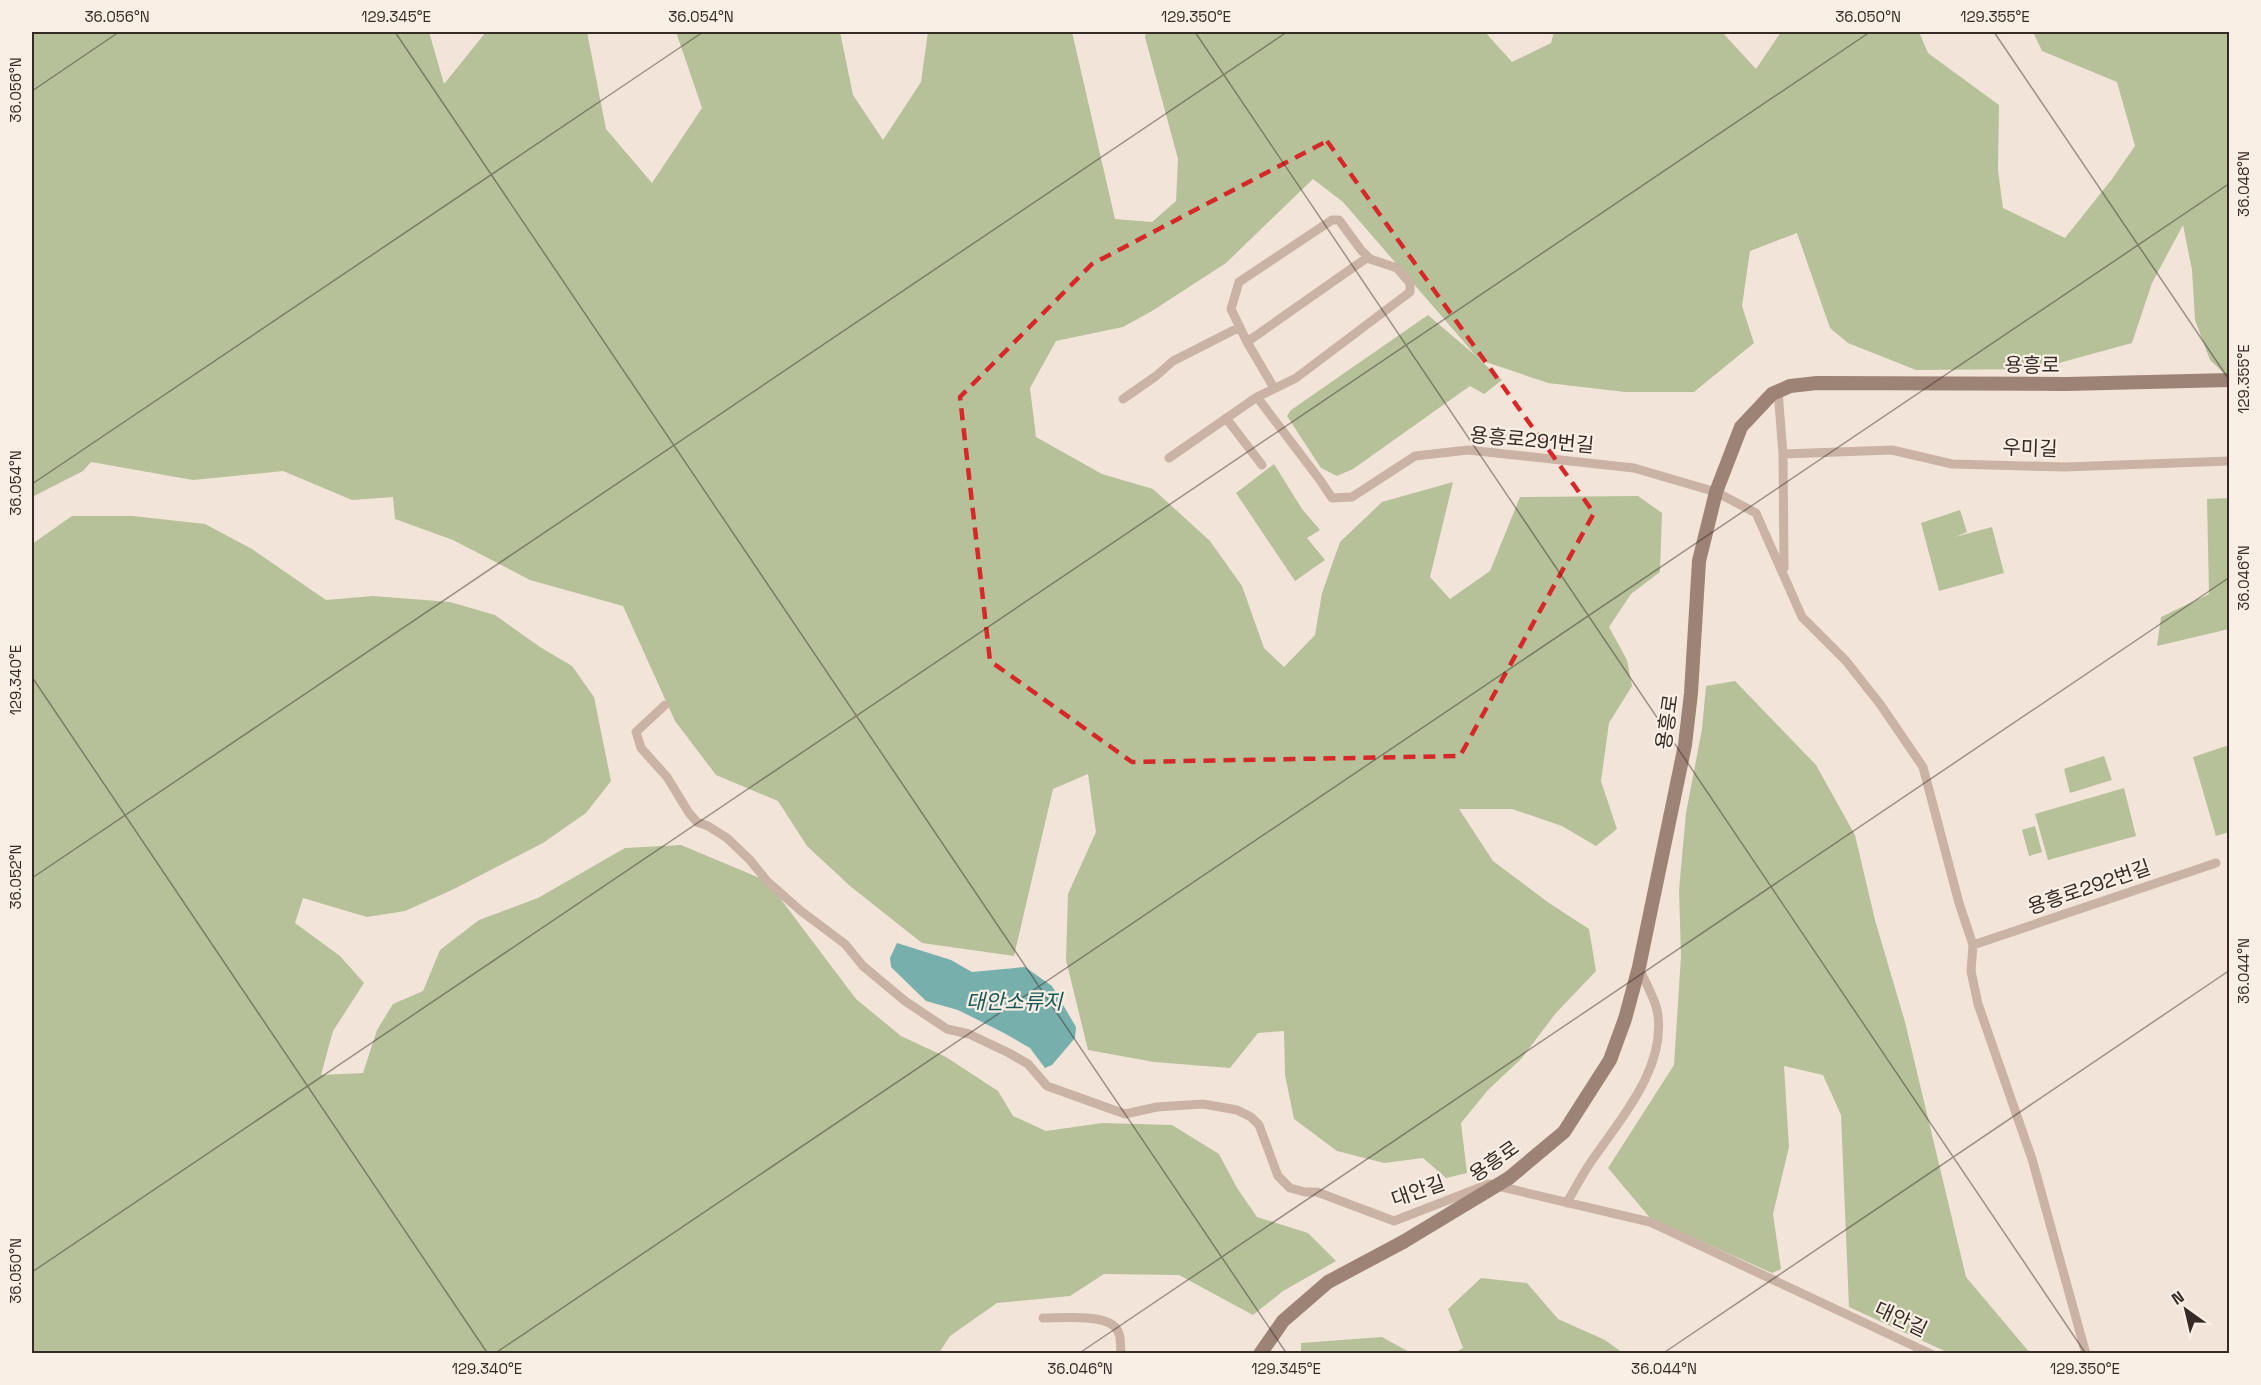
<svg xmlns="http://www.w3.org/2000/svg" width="2261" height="1385" viewBox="0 0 2261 1385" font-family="'Space Grotesk','Noto Sans KR',sans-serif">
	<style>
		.green { fill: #b6c199 }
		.water { fill: #77afad }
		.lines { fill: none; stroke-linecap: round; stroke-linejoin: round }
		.street { stroke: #cab3a5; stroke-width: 9 }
		.secondary { stroke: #9d8276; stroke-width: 14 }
		.secondary-bridge { stroke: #9d8276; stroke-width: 14 }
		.marked { fill: none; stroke: #d62828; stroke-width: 4.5; stroke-dasharray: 12 8; stroke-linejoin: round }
		.ticks { fill: none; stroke: #352a26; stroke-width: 1.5; stroke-opacity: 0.45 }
		.labels { text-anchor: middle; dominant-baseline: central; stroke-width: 4.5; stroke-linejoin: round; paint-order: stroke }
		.street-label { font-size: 20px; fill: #352a26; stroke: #f9efe5 }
		.water-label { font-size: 21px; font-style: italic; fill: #1b5757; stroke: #f9efe5 }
		.neatline { fill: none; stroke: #352a26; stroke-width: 2 }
		.ticks-label { font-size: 15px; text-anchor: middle; fill: #352a26 }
	</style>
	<rect width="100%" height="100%" fill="#f2e4d9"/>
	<path class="green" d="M32 32H429L444 84 486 32H587L606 129 652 183 702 108 676 32H840L853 95 883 140 921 82 928 32H1072L1115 219 1152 222 1176 201 1178 159 1145 37 1146 32H1485L1512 62 1551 43 1554 32H1722L1756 69 1781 32H1919L1928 53 1999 105 1998 170 2003 208 2065 238 2112 179 2135 146 2117 82 2042 51 2033 32H2229V378L2210 360 2195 320 2192 270 2183 225 2152 283 2132 343 2037 369 1916 370 1848 343 1830 328 1797 233 1750 251 1742 306 1754 343 1694 392H1625L1548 383 1480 360 1502 380 1484 394 1470 386 1353 469 1337 476 1321 468 1287 416 1291 410 1428 315 1476 356 1343 202 1313 179 1226 263 1152 311 1123 327 1056 341 1030 388 1036 437 1102 474 1153 489 1210 541 1242 586 1264 648 1284 667 1315 635 1322 593 1340 542 1382 502 1453 482 1430 577 1450 599 1490 571 1520 497 1638 496 1662 513 1660 572 1631 594 1609 627 1627 660 1632 686 1609 723 1601 781 1617 829 1596 846 1562 826 1512 809H1459L1493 861 1549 903 1589 929 1596 971 1556 1013 1521 1059 1488 1090 1461 1123 1467 1173 1446 1178 1423 1158 1384 1163 1337 1151 1294 1119 1285 1075 1284 1031 1258 1033 1230 1068 1154 1062 1088 1050 1066 960 1068 894 1096 832 1088 774 1053 789 1014 956 922 943 850 886 807 846 778 801 716 775 675 721 623 606 530 580 453 540 395 519 393 497 352 500 283 471 193 480 91 462 83 471 32 497Z
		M1274 464 1302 509 1320 530 1307 538 1325 560 1295 581 1236 493Z
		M2229 498V629L2157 646 2161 617 2209 594 2207 499Z
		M1960 510 1967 532 1955 537 1992 527 2004 573 1939 591 1921 523Z
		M72 516H133L205 524 252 549 326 600 373 596 450 602 495 615 540 647 572 666 594 697 611 781 586 813 543 843 454 889 405 911 367 917 303 898 295 923 340 956 364 983 333 1031 321 1075 363 1073 377 1030 393 1004 423 991 440 950 479 920 538 898 625 848 681 845 767 881 856 999 901 1036 946 1057 998 1091 1013 1116 1046 1131 1102 1123 1172 1125 1219 1154 1237 1188 1257 1217 1308 1233 1336 1261 1283 1291 1253 1315 1179 1275 1104 1274 1070 1296 997 1303 950 1336 939 1353 219 1354V1352L191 1354 32 1353V544Z
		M1735 681 1816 765 1855 835 1875 920 1905 1022 1966 1277 2030 1353H1949L1849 1307 1841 1115 1823 1075 1784 1066 1789 1147 1773 1214 1781 1269 1772 1273 1651 1219 1608 1168 1674 1065 1681 956 1679 890 1686 813 1702 729 1706 686Z
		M2229 745V832L2216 836 2193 757Z
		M2104 756 2112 780 2070 793 2064 769Z
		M2124 788 2136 836 2048 860 2035 814Z
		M2035 826 2042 852 2029 856 2022 830Z
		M1481 1278 1527 1283 1558 1319 1605 1340 1623 1353H1454L1463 1348 1448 1309Z
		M1382 1337 1411 1353H1301V1343Z"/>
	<path class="water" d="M897 943 951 960 972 972 1025 967 1052 986 1076 1027 1075 1038 1052 1065 1045 1068 1030 1048 1004 1033 958 1010 926 1001 891 967 890 958Z"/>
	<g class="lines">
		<path class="street" d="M1247 342 1368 257
			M1778 391 1783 454 1784 568
			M1257 397 1320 480 1332 498 1352 497 1415 456 1468 450 1634 468 1716 492 1756 513 1802 617 1846 661 1880 704 1923 767 1959 903 1973 945 1971 971 1978 1004 2032 1159 2086 1354
			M1123 399 1156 376 1173 361 1240 327
			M1226 418 1262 465
			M1783 454 1892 450 1952 464 2065 467 2230 461
			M1169 458 1257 397 1296 378 1410 292V283L1397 268 1370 259 1361 250 1339 220H1332L1239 282 1231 309 1247 342 1274 388
			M665 705 636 732 641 748 667 777 689 813 697 822 708 826 727 838 750 860 767 881 801 911 845 944 863 966 905 1001 947 1029 969 1034 1009 1053 1028 1064 1047 1086 1125 1114 1157 1107 1203 1104 1237 1110 1251 1117 1259 1125 1278 1176 1290 1188 1305 1192H1317L1394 1221 1489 1184 1650 1222 1931 1354
			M1973 945 2216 863
			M1567 1203C1575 1188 1583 1173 1593 1159 1622 1117 1668 1065 1657 1010 1654 996 1644 981 1639 967
			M1043 1318C1060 1318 1101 1314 1114 1326 1122 1333 1120 1344 1121 1354"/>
		<path class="secondary" d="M1509 1178 1564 1132 1610 1060 1625 1019 1639 967 1685 745 1691 693 1699 561 1716 492 1741 427 1772 394 1790 386 1817 383 2066 384 2230 380
			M1260 1354 1283 1321 1328 1282 1403 1242"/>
		<path class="secondary-bridge" d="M1403 1242 1509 1178"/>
	</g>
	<path class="marked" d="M1327 141 1594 513 1460 756 1132 762 990 661 960 397 1092 264Z"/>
	<path class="ticks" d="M395 32 1287 1354M1195 32 2086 1354M1994 32 2230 381M32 91 119 32M32 484 703 32M32 677 488 1354M32 878 1287 32M32 1272 1870 32M494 1354 2230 183M1078 1354 2230 577M1662 1354 2230 970"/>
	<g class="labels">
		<g class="street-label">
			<text x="2032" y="365">용흥로</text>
			<text transform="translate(1532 440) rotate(5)">용흥로291번길</text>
			<text transform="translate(2030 448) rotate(2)">우미길</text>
			<text transform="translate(1667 722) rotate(-82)">용흥로</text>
			<text transform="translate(2089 887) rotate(-19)">용흥로292번길</text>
			<text transform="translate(1494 1161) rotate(-35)">용흥로</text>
			<text transform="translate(1418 1191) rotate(-19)">대안길</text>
			<text transform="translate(1901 1319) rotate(25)">대안길</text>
		</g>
		<g class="water-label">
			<text x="1014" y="1001">대안소류지</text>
		</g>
	</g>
	<rect width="2261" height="1385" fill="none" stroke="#f9efe5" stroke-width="66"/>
	<g transform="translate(2186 1310) rotate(326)" stroke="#f9efe5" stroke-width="4.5" paint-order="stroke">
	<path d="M0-4.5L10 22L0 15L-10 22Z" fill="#352a26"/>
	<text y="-9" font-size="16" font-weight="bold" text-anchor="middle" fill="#352a26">N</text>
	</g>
	<rect x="33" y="33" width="2195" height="1319" class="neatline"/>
	<g class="ticks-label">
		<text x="117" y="22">36.056°N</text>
		<text x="396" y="22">129.345°E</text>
		<text x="701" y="22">36.054°N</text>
		<text x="1196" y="22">129.350°E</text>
		<text x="1868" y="22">36.050°N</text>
		<text x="1995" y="22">129.355°E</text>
		<text transform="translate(16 90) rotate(-90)" y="5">36.056°N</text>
		<text transform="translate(2244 184) rotate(-90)" y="5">36.048°N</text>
		<text transform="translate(2244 379) rotate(-90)" y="5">129.355°E</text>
		<text transform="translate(16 483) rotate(-90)" y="5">36.054°N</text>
		<text transform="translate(2244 578) rotate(-90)" y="5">36.046°N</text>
		<text transform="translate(16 680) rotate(-90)" y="5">129.340°E</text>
		<text transform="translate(16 877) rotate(-90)" y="5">36.052°N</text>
		<text transform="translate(2244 971) rotate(-90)" y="5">36.044°N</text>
		<text transform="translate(16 1271) rotate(-90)" y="5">36.050°N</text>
		<text x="487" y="1374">129.340°E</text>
		<text x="1080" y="1374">36.046°N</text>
		<text x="1286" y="1374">129.345°E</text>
		<text x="1664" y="1374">36.044°N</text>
		<text x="2085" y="1374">129.350°E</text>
	</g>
</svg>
